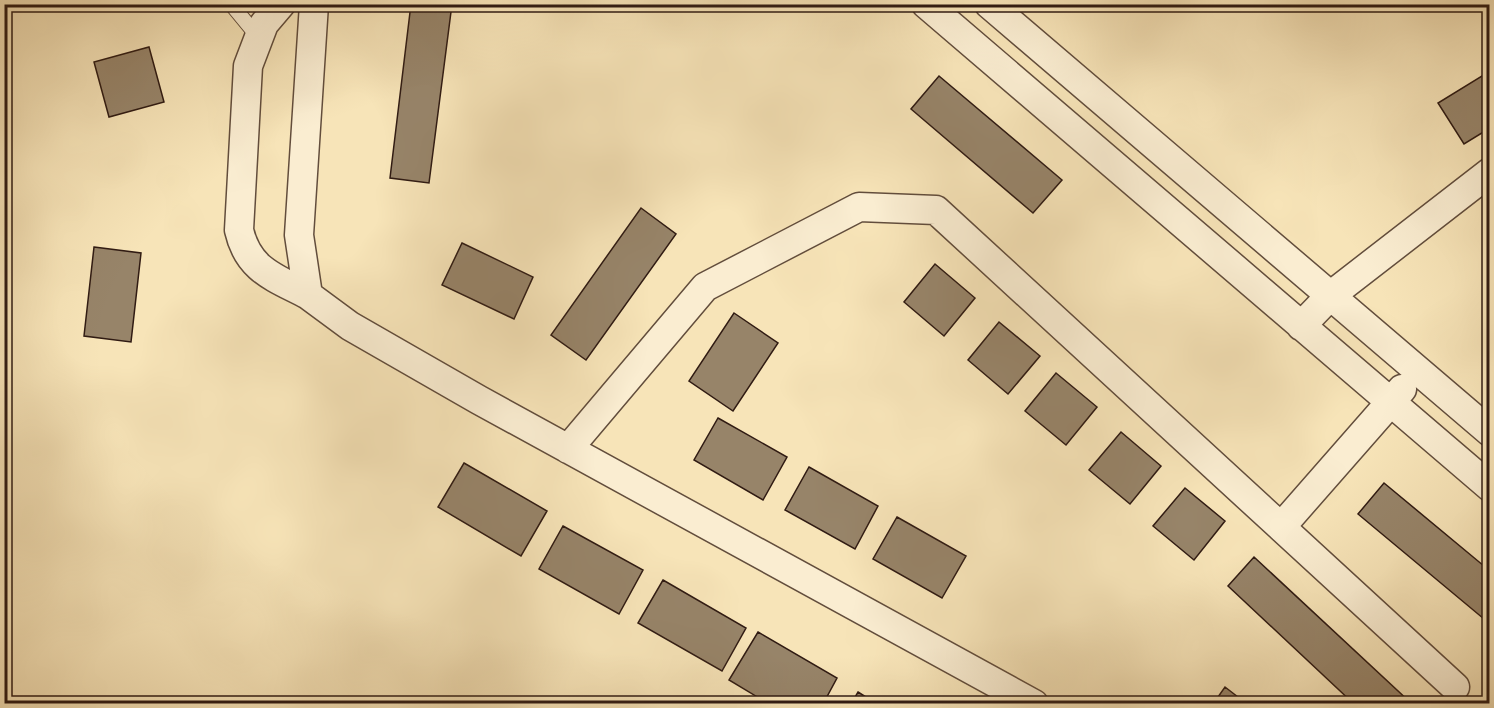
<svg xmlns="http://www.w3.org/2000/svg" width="1494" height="708" viewBox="0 0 1494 708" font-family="'EB Garamond',serif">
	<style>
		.building { fill: #978469; stroke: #301b13; stroke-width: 1.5 }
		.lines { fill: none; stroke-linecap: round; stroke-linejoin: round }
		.service-casing { stroke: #624d3c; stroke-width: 16 }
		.minor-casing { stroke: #624d3c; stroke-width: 31 }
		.service { stroke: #faedd1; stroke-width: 14 }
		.minor { stroke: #faedd1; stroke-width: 28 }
	</style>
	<rect width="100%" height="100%" fill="#f7e4b8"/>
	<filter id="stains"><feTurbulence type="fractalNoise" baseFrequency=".00333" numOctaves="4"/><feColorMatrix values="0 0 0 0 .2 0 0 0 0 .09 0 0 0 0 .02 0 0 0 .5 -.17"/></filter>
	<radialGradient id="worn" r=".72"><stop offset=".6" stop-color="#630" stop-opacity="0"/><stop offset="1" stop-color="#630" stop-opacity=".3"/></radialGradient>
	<path class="building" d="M411 4H452L429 183 390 178Z
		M149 47 164 102 109 117 94 62Z
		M1490 71V128L1464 144 1438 103Z
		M939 76 1062 180 1033 213 911 109Z
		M641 208 676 234 586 360 551 335Z
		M462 243 533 277 514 319 442 285Z
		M94 247 141 253 131 342 84 336Z
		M935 264 975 298 944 336 904 302Z
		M734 313 778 343 733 411 689 381Z
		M999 322 1040 356 1008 394 968 360Z
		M1056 373 1097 407 1066 445 1025 411Z
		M718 418 787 457 763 500 694 460Z
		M1121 432 1161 466 1130 504 1089 470Z
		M464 463 547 511 521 556 438 507Z
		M809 467 878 506 855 549 785 510Z
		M1384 483 1490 571V624L1358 514Z
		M1185 488 1225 521 1194 560 1153 526Z
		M897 517 966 556 942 598 873 559Z
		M563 526 643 570 619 614 539 569Z
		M1254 557 1412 704H1354L1228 586Z
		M663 580 746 628 722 671 638 623Z
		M758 632 837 678 823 704H769L729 680Z
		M1225 687 1247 704H1213Z
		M858 692 877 704H851Z"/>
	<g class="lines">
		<g class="service-casing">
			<path id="service" d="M231 4 259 38"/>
		</g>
		<g class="minor-casing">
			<path id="minor" d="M281 4 264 24 248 66 239 230C248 270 274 277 308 295
				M314 4 299 235 308 295 350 326 479 400 1034 704
				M926 4 1490 487
				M989 4 1490 432
				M1301 326 1330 296 1490 172
				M568 449 705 287 859 207 936 210 1455 687
				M1281 527 1402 389"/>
		</g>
		<use href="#service" class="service"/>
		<use href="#minor" class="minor"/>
	</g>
	<rect width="1494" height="708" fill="none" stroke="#f7e4b8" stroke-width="24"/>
	<rect x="6" y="6" width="1482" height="696" fill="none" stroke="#301b13" stroke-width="3"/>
	<rect x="12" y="12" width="1470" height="684" fill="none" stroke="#301b13" stroke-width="1.5"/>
	<rect width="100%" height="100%" filter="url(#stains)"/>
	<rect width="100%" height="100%" fill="url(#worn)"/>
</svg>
